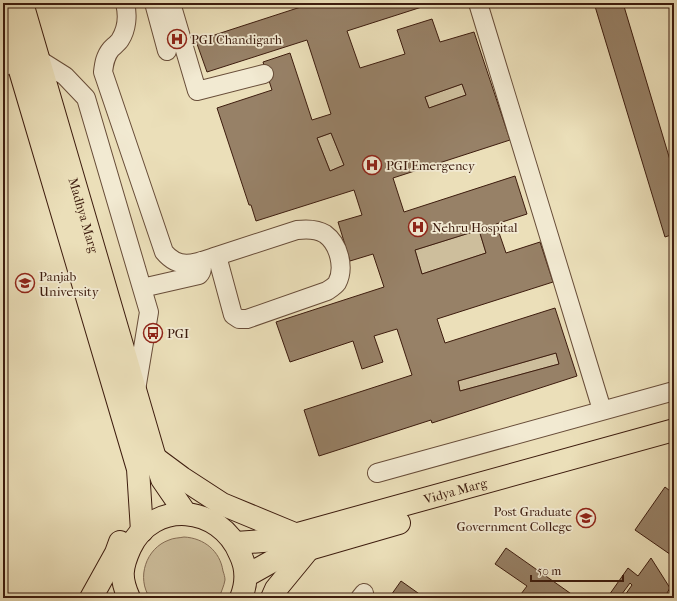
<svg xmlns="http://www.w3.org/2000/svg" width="677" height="601" viewBox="0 0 677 601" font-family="'IM FELL French Canon',serif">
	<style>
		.green { fill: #cdbe9c; stroke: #856d55 }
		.building { fill: #978167; stroke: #3d1c0e; fill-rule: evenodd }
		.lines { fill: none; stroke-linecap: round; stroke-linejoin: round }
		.minor-casing { stroke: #684d39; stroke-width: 20 }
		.major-casing { stroke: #3d1c0e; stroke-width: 24 }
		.minor { stroke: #f2ead2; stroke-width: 18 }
		.major { stroke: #ebdfb9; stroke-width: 22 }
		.labels { text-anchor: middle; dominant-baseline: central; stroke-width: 3.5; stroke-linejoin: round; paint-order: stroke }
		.poi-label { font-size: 13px; fill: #3d1c0e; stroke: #f2ead2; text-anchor: start }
		.street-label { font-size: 13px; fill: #3d1c0e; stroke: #f2ead2 }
	</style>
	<rect width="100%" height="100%" fill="#ebdfb9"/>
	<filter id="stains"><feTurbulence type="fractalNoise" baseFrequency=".005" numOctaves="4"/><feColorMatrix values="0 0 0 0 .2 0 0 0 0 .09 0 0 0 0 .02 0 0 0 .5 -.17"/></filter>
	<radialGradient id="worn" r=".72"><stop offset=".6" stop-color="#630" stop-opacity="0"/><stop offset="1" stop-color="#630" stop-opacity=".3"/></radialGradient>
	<path class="green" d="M462 84 466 95 429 108 425 97Z
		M331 133 344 165 330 171 317 138Z
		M479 230 486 253 422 274 415 250Z
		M556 353 559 364 460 391 458 381Z
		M184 537C204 538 220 551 223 571 224 574 225 577 225 580 224 586 221 592 219 598H150C136 578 146 548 169 540 173 538 179 538 184 537Z"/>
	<path class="building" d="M313 3H427L428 5 347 31 360 68 405 54 397 30 432 19 440 42 474 32 510 140 393 178 404 212 515 176 527 214 496 224 506 253 540 242 553 282 437 319 445 343 555 308 577 376 432 423 431 420 319 456 304 410 412 375 397 329 374 336 383 362 362 369 353 341 290 362 276 322 384 287 373 254 350 261 338 222 362 215 354 190 256 221 251 205H249L217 108 272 90 263 62 290 53 312 120 331 114 307 40 207 72 196 41ZM462 84 466 95 429 108 425 97ZM331 133 344 165 330 171 317 138ZM479 230 486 253 422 274 415 250ZM556 353 559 364 460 391 458 381Z
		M594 3H623L670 160 674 158V234L665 237Z
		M665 487 674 494V557L635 530Z
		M506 548 577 598H527L521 594 527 586 495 564Z
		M651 558 670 588 664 598H623L632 585 630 583 619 598H607L628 568 638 576Z
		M401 581 425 598H389Z"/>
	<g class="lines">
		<g class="minor-casing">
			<path id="minor" d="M125 3C128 15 127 29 120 40 118 43 114 46 111 49 105 56 104 64 103 72L164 252C180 271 196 263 217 256L233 315 239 319H247L327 291C330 289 335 286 337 283 345 268 339 244 325 234 317 229 305 229 297 230L217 256
				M154 3 167 51
				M171 3 197 91 264 74
				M478 3 602 410
				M38 59 65 76 86 98 149 312 136 390
				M3 67 16 59
				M142 288 199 275C203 271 202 267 201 261
				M377 473 674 391
				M360 598 364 593"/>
		</g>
		<g class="major-casing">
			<g id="major">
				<path id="s1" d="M22 3 155 458 162 479 186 514"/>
				<path d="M3 13 138 469 142 531"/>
				<path d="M155 458 182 478 222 504 297 535"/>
				<path id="s2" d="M236 543 276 540 674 430"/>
				<path d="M246 576 278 558 399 523"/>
				<path d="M91 598 116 553 120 542"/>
				<path d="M129 598C120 578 121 568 130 548 153 499 220 505 240 554 247 568 247 583 241 598"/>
				<path d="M272 598 276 589 308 550"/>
			</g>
		</g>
		<use href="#minor" class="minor"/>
		<use href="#major" class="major"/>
	</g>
	<defs>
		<g id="hospital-ring" transform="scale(1)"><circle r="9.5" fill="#f2ead2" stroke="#8f2418" stroke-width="1.5"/><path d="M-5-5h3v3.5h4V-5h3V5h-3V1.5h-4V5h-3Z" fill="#8f2418"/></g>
		<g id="university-ring" transform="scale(1)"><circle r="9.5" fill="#f2ead2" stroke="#8f2418" stroke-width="1.5"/><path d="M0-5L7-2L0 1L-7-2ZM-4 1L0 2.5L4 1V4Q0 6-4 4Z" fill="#8f2418"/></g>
		<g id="bus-ring" transform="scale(1)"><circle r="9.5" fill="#f2ead2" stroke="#8f2418" stroke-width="1.5"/><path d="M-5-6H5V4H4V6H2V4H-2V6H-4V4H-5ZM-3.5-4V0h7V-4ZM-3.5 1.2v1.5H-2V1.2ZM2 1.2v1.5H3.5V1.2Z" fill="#8f2418"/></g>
	</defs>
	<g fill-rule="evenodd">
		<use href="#hospital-ring" x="177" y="39"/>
		<use href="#hospital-ring" x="372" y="165"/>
		<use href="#hospital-ring" x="418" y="227"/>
		<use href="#university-ring" x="25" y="283"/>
		<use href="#bus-ring" x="153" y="333"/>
		<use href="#university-ring" x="586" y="518"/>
	</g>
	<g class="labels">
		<g class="poi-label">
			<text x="191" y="39">PGI Chandigarh</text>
			<text x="386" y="165">PGI Emergency</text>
			<text x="432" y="227">Nehru Hospital</text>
			<text x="39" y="276">Panjab<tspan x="39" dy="15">University</tspan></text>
			<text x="167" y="333">PGI</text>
			<text x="572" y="511" text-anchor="end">Post Graduate<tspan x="572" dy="15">Government College</tspan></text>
		</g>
		<g class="street-label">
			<text stroke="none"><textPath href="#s1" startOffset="221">Madhya Marg</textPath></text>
			<text stroke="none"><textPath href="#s2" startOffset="226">Vidya Marg</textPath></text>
		</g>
	</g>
	<rect width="677" height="601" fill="none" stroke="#ebdfb9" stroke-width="16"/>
	<rect x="4" y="4" width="669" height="593" fill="none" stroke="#3d1c0e" stroke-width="2"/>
	<rect x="8" y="8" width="661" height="585" fill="none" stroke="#3d1c0e"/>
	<path d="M531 575v6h92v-6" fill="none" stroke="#3d1c0e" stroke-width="2"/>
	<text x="537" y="575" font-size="12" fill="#3d1c0e" stroke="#f2ead2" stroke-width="3" paint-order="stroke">50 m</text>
	<rect width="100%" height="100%" filter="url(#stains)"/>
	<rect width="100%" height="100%" fill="url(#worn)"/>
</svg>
